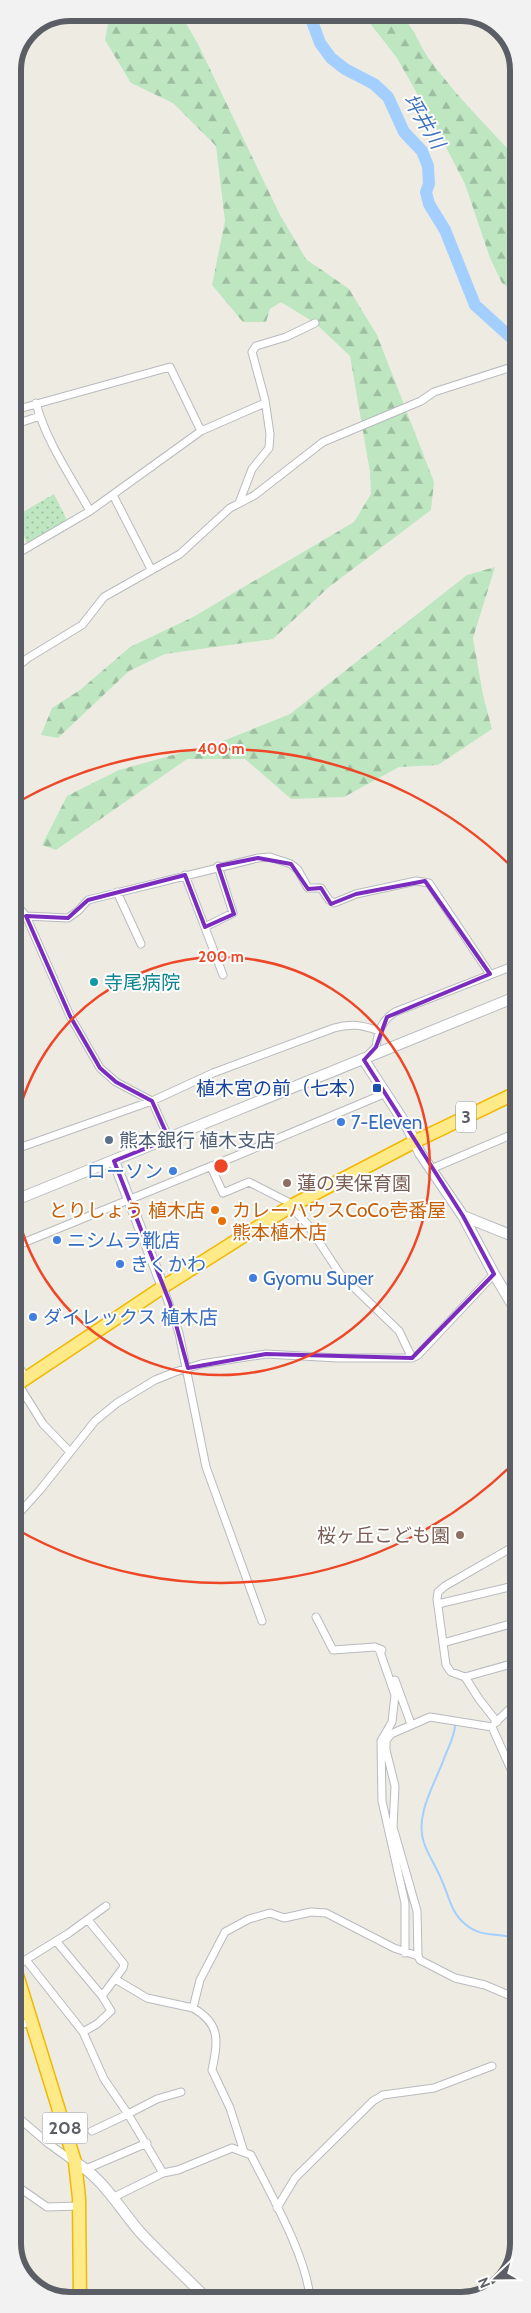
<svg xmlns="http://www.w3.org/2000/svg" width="531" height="2313" viewBox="0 0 531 2313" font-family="Cabin,'Noto Sans JP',sans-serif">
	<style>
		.forest { fill: url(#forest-firs) }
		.park { fill: url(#park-dots) }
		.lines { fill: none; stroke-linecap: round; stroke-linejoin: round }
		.stream { stroke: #a2cfff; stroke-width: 2 }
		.river { stroke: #a2cfff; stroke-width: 12 }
		.street-casing { stroke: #b8babf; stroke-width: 9 }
		.secondary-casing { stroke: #b8bbc1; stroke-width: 12 }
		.highway-casing { stroke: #f1b800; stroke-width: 15 }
		.street { stroke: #fff; stroke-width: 7 }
		.secondary { stroke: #fff; stroke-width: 10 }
		.highway { stroke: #ffea89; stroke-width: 12 }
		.marked { fill: none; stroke: #7b2cbf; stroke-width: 4; stroke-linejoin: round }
		.ring { fill: none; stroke: #ee4728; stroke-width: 2.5 }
		.culture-dot { fill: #0f9aa8; stroke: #fff; stroke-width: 2 }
		.transit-dot { fill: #1a4fb4; stroke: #fff; stroke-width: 2 }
		.shop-dot { fill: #3f7fe0; stroke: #fff; stroke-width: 2 }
		.service-dot { fill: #5c6f8a; stroke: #fff; stroke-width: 2 }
		.education-dot { fill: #8d6e63; stroke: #fff; stroke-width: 2 }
		.food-dot { fill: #e8710a; stroke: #fff; stroke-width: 2 }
		.labels { text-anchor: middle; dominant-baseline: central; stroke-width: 4; stroke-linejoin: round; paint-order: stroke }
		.shield { fill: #fff; stroke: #8c8e92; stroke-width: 1 }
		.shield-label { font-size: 18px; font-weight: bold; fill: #5b5e64 }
		.culture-label { font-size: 19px; fill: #0d838f; stroke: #fff; text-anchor: start }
		.transit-label { font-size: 19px; fill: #164399; stroke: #fff; text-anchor: end }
		.shop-label { font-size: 19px; fill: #366cbe; stroke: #fff; text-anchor: start }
		.service-label { font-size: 19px; fill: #4e5e75; stroke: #fff; text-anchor: start }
		.education-label { font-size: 19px; fill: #785e54; stroke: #fff; text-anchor: start }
		.food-label { font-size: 19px; fill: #c56008; stroke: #fff; text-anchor: end }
		.water-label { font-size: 20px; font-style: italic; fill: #3e72be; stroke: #fff }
		.rim { fill: none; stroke: #5b5e64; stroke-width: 6 }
		.centre { fill: #ee4728; stroke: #fff; stroke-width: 2.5 }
		.ring-label { font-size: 15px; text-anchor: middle; font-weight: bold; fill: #ee4728; stroke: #fff; stroke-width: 4; stroke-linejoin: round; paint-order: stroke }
	</style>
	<defs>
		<pattern id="forest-firs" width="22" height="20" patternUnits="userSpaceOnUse" patternTransform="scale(1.25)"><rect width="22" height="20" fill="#bee7c1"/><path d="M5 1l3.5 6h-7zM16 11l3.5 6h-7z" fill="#9dbea0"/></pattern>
		<pattern id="park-dots" width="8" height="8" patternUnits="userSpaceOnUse" patternTransform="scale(1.25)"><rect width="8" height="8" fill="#bee7c1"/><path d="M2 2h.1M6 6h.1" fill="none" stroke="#9dbea0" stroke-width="1.8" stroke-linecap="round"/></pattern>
	</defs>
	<rect width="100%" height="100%" fill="#eeece2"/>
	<path class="forest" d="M110 13H180L198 44 279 213 306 259 349 289 377 335 434 482 431 510 329 587 273 639 165 654 129 671 58 738 41 735 52 708 80 690 130 647 193 617 354 522 371 494 370 472 350 356 315 323 281 302 270 309 266 322H243L212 285 225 221 216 146 173 103 131 83 105 40Z
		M362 13H398C417 30 417 42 430 60 456 96 488 127 517 159L518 294 502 283 490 258 465 184 433 122 397 58Z
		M495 567 473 638 483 695 492 729 438 765 399 767 344 797 291 799 245 759H187L56 850 42 845 67 796 119 770 223 741 290 714 467 575Z"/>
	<path class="park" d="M54 494 69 524 29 548 16 516Z"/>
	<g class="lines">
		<path class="stream" d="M455 1723C456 1733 449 1746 445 1756 436 1782 414 1815 424 1843 429 1857 437 1868 442 1881 449 1896 451 1913 465 1924 483 1940 504 1931 518 1940"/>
		<path class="river" d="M309 13 320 43 331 58 345 69 374 84 388 97 404 132 422 151 428 166 429 184 426 192 429 204 445 230 475 305 518 344"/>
		<g class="street-casing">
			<path id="street" d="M512 49 517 75
				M518 214 513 244 518 292
				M36 403C46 441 71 477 90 511
				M13 407 22 408 170 367 201 431
				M13 425 40 416
				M113 495 151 569
				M239 503 252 469 269 448 270 434 265 400 252 352 256 346 286 337 315 323
				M13 556 90 511 201 431 265 403
				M13 670 28 658 82 625 104 597 180 554 230 508 255 495 323 442 421 401 434 392 518 365
				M185 875 223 975
				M117 892 141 944
				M13 901 26 916 70 1016 100 1068 116 1082 152 1101 169 1139
				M26 916 68 918 78 911 88 900 258 858 270 857 291 864 298 870 308 888H321L329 900 334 903 356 894 416 881 429 883 490 974
				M205 927 233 913 218 866
				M369 1054 376 1047C378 1032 381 1021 395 1012L518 964
				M514 1133 518 1142
				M13 1150 152 1101 213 1073 334 1028C351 1023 362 1025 379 1031
				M211 1167 223 1193 249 1182 288 1202 293 1209 308 1225 340 1274 399 1331 412 1358
				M431 1169 518 1132
				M13 1247 236 1156 386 1093
				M163 1287 179 1333 206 1467 262 1621
				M13 1356 26 1379
				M18 1384 43 1424 70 1452
				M13 1520 40 1490 95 1421 117 1403 155 1380 175 1372 201 1364 266 1354 338 1358H412L418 1355 494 1274
				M511 1587 518 1611
				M438 1604 518 1585
				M316 1617 333 1650 375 1647 382 1650
				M443 1643 518 1622
				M379 1649 395 1695 392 1722 381 1741 382 1801 405 1903V1953
				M465 1677 518 1662
				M395 1680 411 1724
				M497 1722 479 1699 465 1677 451 1672 446 1665 437 1599 438 1592 445 1586 518 1544
				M495 1723 518 1701
				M492 1727 430 1717 391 1734 386 1741V1750L395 1786 393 1827 417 1911 418 1956 420 1960 455 1978 485 1985 518 1999
				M492 1727 518 1785
				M56 1941 102 1996 123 1968 124 1964 88 1920
				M26 1960 83 2032 104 2079 128 2114 157 2099 181 2092
				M22 1962 69 1933 106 1906
				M115 1979 147 1998 193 2008
				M13 2028 32 2021
				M83 2032 97 2024 111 2011 102 1996
				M13 2113 49 2144 74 2162
				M92 2131 128 2114 163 2173
				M244 2152 230 2108 212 2070C218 2041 221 2024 193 2008L200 1980 225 1932 249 1919 270 1913 284 1918 311 1912 326 1913 394 1948 418 1956
				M86 2169 147 2143
				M14 2184 47 2207 79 2206
				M112 2198 163 2173 178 2170 232 2148 251 2155C270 2193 308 2259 310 2300
				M277 2208 295 2178 373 2101 383 2095 434 2088 492 2066"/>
		</g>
		<g class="secondary-casing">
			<path id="secondary" d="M364 1060 408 1128 420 1153 463 1216 494 1274 518 1314
				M114 1161 163 1287
				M13 1201 518 996
				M463 1216 518 1238
				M75 2162C103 2178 119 2208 140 2232 161 2255 186 2277 208 2300"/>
		</g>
		<g class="highway-casing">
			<path id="highway" d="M13 1387 163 1287 291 1206 414 1142 518 1092
				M13 1962 75 2162 79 2198 80 2300"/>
		</g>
		<use href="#street" class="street"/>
		<use href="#secondary" class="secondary"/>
		<use href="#highway" class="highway"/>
	</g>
	<path class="marked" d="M258 858 291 864 308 889 321 888 331 904 356 894 425 881 490 974 387 1017 376 1047 364 1060 463 1216 494 1274 412 1358 266 1354 188 1368 170 1303 114 1161 169 1139 152 1101 116 1082 100 1068 70 1016 26 916 68 918 88 900 185 875 205 927 234 914 218 866Z"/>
	<g class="ring">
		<path d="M13 1144A209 209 0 1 1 13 1188"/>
		<path d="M516 1461A417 417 0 0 1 16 1529M16 803A417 417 0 0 1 516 871"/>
	</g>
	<circle class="culture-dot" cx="94" cy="982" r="5"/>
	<rect class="transit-dot" x="372" y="1083" width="10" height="10" rx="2.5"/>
	<g class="shop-dot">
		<circle cx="341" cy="1122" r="5"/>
		<circle cx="173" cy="1171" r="5"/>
		<circle cx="57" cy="1240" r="5"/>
		<circle cx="120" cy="1264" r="5"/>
		<circle cx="253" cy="1278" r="5"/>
		<circle cx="33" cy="1317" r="5"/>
	</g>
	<circle class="service-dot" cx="109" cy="1140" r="5"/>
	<g class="education-dot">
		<circle cx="287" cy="1183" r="5"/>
		<circle cx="460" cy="1535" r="5"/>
	</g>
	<g class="food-dot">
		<circle cx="215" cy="1210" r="5"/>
		<circle cx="222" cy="1221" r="5"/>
	</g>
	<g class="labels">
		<g class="shield">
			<rect x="456" y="1101.5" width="20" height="31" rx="4"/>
			<rect x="42.5" y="2112.5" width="45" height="31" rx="4"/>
		</g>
		<g class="shield-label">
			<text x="466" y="1117">3</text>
			<text x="65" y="2128">208</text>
		</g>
		<g class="culture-label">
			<text x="104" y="982">寺尾病院</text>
		</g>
		<g class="transit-label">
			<text x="367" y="1088">植木宮の前（七本）</text>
		</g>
		<g class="shop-label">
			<text x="351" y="1122">7-Eleven</text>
			<text x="163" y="1171" text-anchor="end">ローソン</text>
			<text x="67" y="1240">ニシムラ靴店</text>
			<text x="130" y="1264">きくかわ</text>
			<text x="263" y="1278">Gyomu Super</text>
			<text x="43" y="1317">ダイレックス 植木店</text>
		</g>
		<g class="service-label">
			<text x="119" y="1140">熊本銀行 植木支店</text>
		</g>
		<g class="education-label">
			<text x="297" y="1183">蓮の実保育園</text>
			<text x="450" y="1535" text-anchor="end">桜ヶ丘こども園</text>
		</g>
		<g class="food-label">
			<text x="205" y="1210">とりしょう 植木店</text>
			<text x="232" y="1210" text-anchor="start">カレーハウスCoCo壱番屋<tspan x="232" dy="22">熊本植木店</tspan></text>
		</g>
		<g class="water-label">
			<text transform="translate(424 121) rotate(59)">坪井川</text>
		</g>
	</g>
	<path d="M0 0H531V2313H0ZM70 21H461A49 49 0 0 1 510 70V2243A49 49 0 0 1 461 2292H70A49 49 0 0 1 21 2243V70A49 49 0 0 1 70 21Z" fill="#f2f2f3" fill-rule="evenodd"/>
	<path class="rim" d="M70 21H461A49 49 0 0 1 510 70V2243A49 49 0 0 1 461 2292H70A49 49 0 0 1 21 2243V70A49 49 0 0 1 70 21Z"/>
	<circle cx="221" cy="1166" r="8" class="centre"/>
	<g class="ring-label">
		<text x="221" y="754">400 m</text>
		<text x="221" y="962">200 m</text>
	</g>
	<g transform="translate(496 2278) rotate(248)" stroke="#ffffff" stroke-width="4" paint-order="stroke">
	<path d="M0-4L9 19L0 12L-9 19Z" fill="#5b5e64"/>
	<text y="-8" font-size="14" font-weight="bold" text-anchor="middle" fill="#5b5e64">N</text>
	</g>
</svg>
